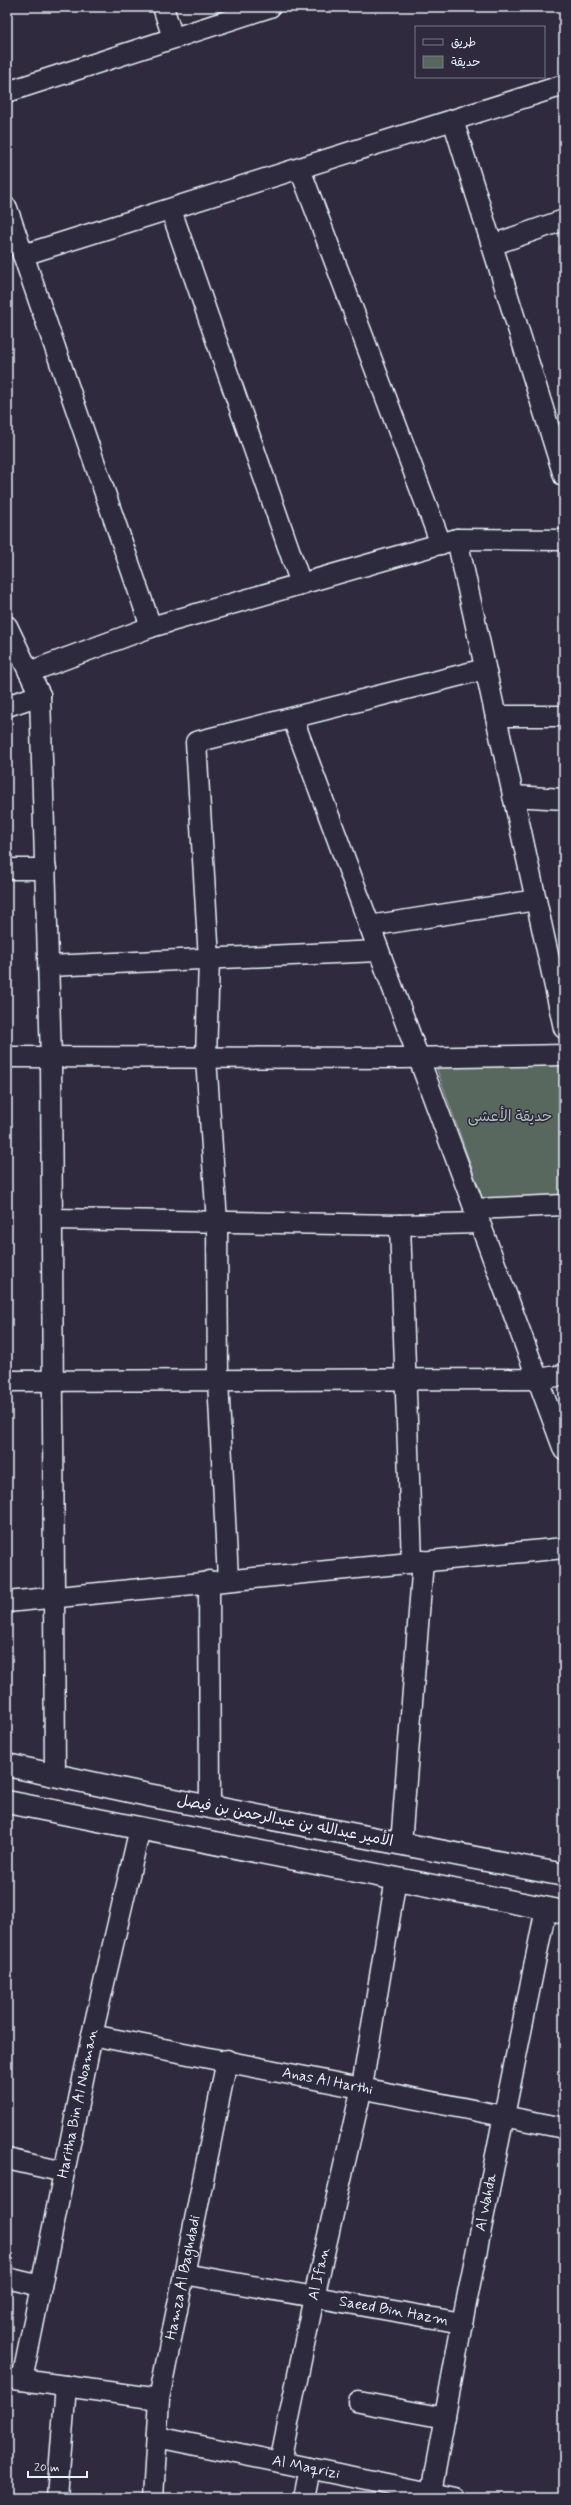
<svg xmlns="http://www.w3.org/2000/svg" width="571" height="2505" viewBox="0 0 571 2505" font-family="Mynerve,'Playpen Sans Arabic',sans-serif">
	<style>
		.green { fill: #58675e; stroke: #a0acab }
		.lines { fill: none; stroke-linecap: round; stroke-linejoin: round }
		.minor-casing { stroke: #e8f1f8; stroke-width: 23 }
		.secondary-casing { stroke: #e8f1f8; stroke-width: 25 }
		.minor { stroke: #2f2a3d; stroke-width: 20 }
		.secondary { stroke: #2f2a3d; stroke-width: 22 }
		.labels { text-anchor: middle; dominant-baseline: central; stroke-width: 3; stroke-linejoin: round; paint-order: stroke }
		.park-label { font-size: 15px; fill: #aebaba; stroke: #2f2a3d }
		.street-label { font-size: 15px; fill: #e8f1f8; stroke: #2f2a3d }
	</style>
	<rect width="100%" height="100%" fill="#2f2a3d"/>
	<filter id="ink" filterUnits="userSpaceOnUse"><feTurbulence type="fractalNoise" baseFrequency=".025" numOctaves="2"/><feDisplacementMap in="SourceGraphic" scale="8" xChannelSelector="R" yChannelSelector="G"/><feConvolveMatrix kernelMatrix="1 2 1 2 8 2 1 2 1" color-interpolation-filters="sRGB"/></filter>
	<g filter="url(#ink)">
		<path class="green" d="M435 1064H564V1202L486 1208Z"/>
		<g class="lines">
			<g class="minor-casing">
				<g id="minor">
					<path d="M163 7 173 38"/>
					<path d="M7 92 270 7"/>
					<path d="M453 120 564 476"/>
					<path d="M300 169 441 544"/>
					<path d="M7 208 151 627"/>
					<path d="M171 210 301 584"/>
					<path d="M492 245 564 220"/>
					<path d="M23 255 564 85"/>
					<path d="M457 539 564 1028"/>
					<path d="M7 626 40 695 51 1058 55 1775"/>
					<path d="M29 672 151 627 457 539 564 540"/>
					<path d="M7 706 40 695"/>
					<path d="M496 716H564"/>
					<path d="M293 719 564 1450"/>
					<path d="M513 796 564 799"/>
					<path d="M7 869H46"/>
					<path d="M369 926 536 900"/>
					<path d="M49 966 378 951"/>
					<path d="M7 1057 403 1058 564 1055"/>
					<path d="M474 1209 564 1205"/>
					<path d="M53 1219 400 1225 479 1223"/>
					<path d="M400 1225 412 1562"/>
					<path d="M7 1381 538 1379 564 1375"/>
					<path d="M228 1579 218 1380 217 1222 206 1058 209 959 196 742 485 669"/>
					<path d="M209 1581 210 1807"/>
					<path d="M7 1602 564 1548"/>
					<path d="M401 1844 423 1561"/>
					<path id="s1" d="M92 2035 564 2128"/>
					<path d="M7 2159 64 2172"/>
					<path id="s2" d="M184 2274 462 2323"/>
					<path d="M7 2278 41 2286"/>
					<path d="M7 2378 159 2399"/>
					<path id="s3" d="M22 2380 92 2035 140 1828"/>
					<path d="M359 2402 445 2418"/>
					<path id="s4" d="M157 2437 455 2498"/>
					<path id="s5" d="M280 2462 314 2297 362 2087 396 1878"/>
					<path d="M57 2498 66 2386"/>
					<path id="s6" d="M153 2498 159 2399 227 2060"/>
					<path d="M304 2498 310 2468"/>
					<path id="s7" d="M430 2498 462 2323 546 1908"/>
				</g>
			</g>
			<g class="secondary-casing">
				<path id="secondary" d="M7 1765 148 1795 564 1875
					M7 1802 564 1912"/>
			</g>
			<use href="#minor" class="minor"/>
			<use href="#secondary" class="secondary"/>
		</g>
	</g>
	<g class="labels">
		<g class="park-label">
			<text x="510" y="1117">حديقة الأعشى</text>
		</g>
		<g class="street-label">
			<text transform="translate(285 1821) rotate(11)">الأمير عبدالله بن عبدالرحمن بن فيصل</text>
			<text stroke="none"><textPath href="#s1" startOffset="240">Anas Al Harthi</textPath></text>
			<text stroke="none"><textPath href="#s3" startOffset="282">Haritha Bin Al Noaman</textPath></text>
			<text stroke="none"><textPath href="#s7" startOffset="301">Al Wahda</textPath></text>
			<text stroke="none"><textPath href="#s5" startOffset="192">Al Ifan</textPath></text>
			<text stroke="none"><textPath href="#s6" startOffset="223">Hamza Al Baghdadi</textPath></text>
			<text stroke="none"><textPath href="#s2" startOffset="213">Saeed Bin Hazm</textPath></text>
			<text stroke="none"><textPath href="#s4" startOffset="152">Al Maqrizi</textPath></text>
		</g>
	</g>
	<rect width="571" height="2505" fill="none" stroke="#2f2a3d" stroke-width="24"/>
	<rect x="12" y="12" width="547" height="2481" fill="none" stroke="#e8f1f8" stroke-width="1.5" filter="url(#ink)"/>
	<rect x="415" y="26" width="130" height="52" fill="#2f2a3d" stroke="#797a88"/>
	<rect x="423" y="39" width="20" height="6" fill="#2f2a3d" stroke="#797a88"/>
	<text x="451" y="46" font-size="12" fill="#e8f1f8">طريق</text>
	<rect x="423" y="56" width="20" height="12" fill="#58675e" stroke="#797a88"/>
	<text x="451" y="66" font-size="12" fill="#e8f1f8">حديقة</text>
	<path d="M28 2471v6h59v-6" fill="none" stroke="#e8f1f8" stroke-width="2"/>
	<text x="34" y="2471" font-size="12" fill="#e8f1f8" stroke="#2f2a3d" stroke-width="3" paint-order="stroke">20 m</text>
</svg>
